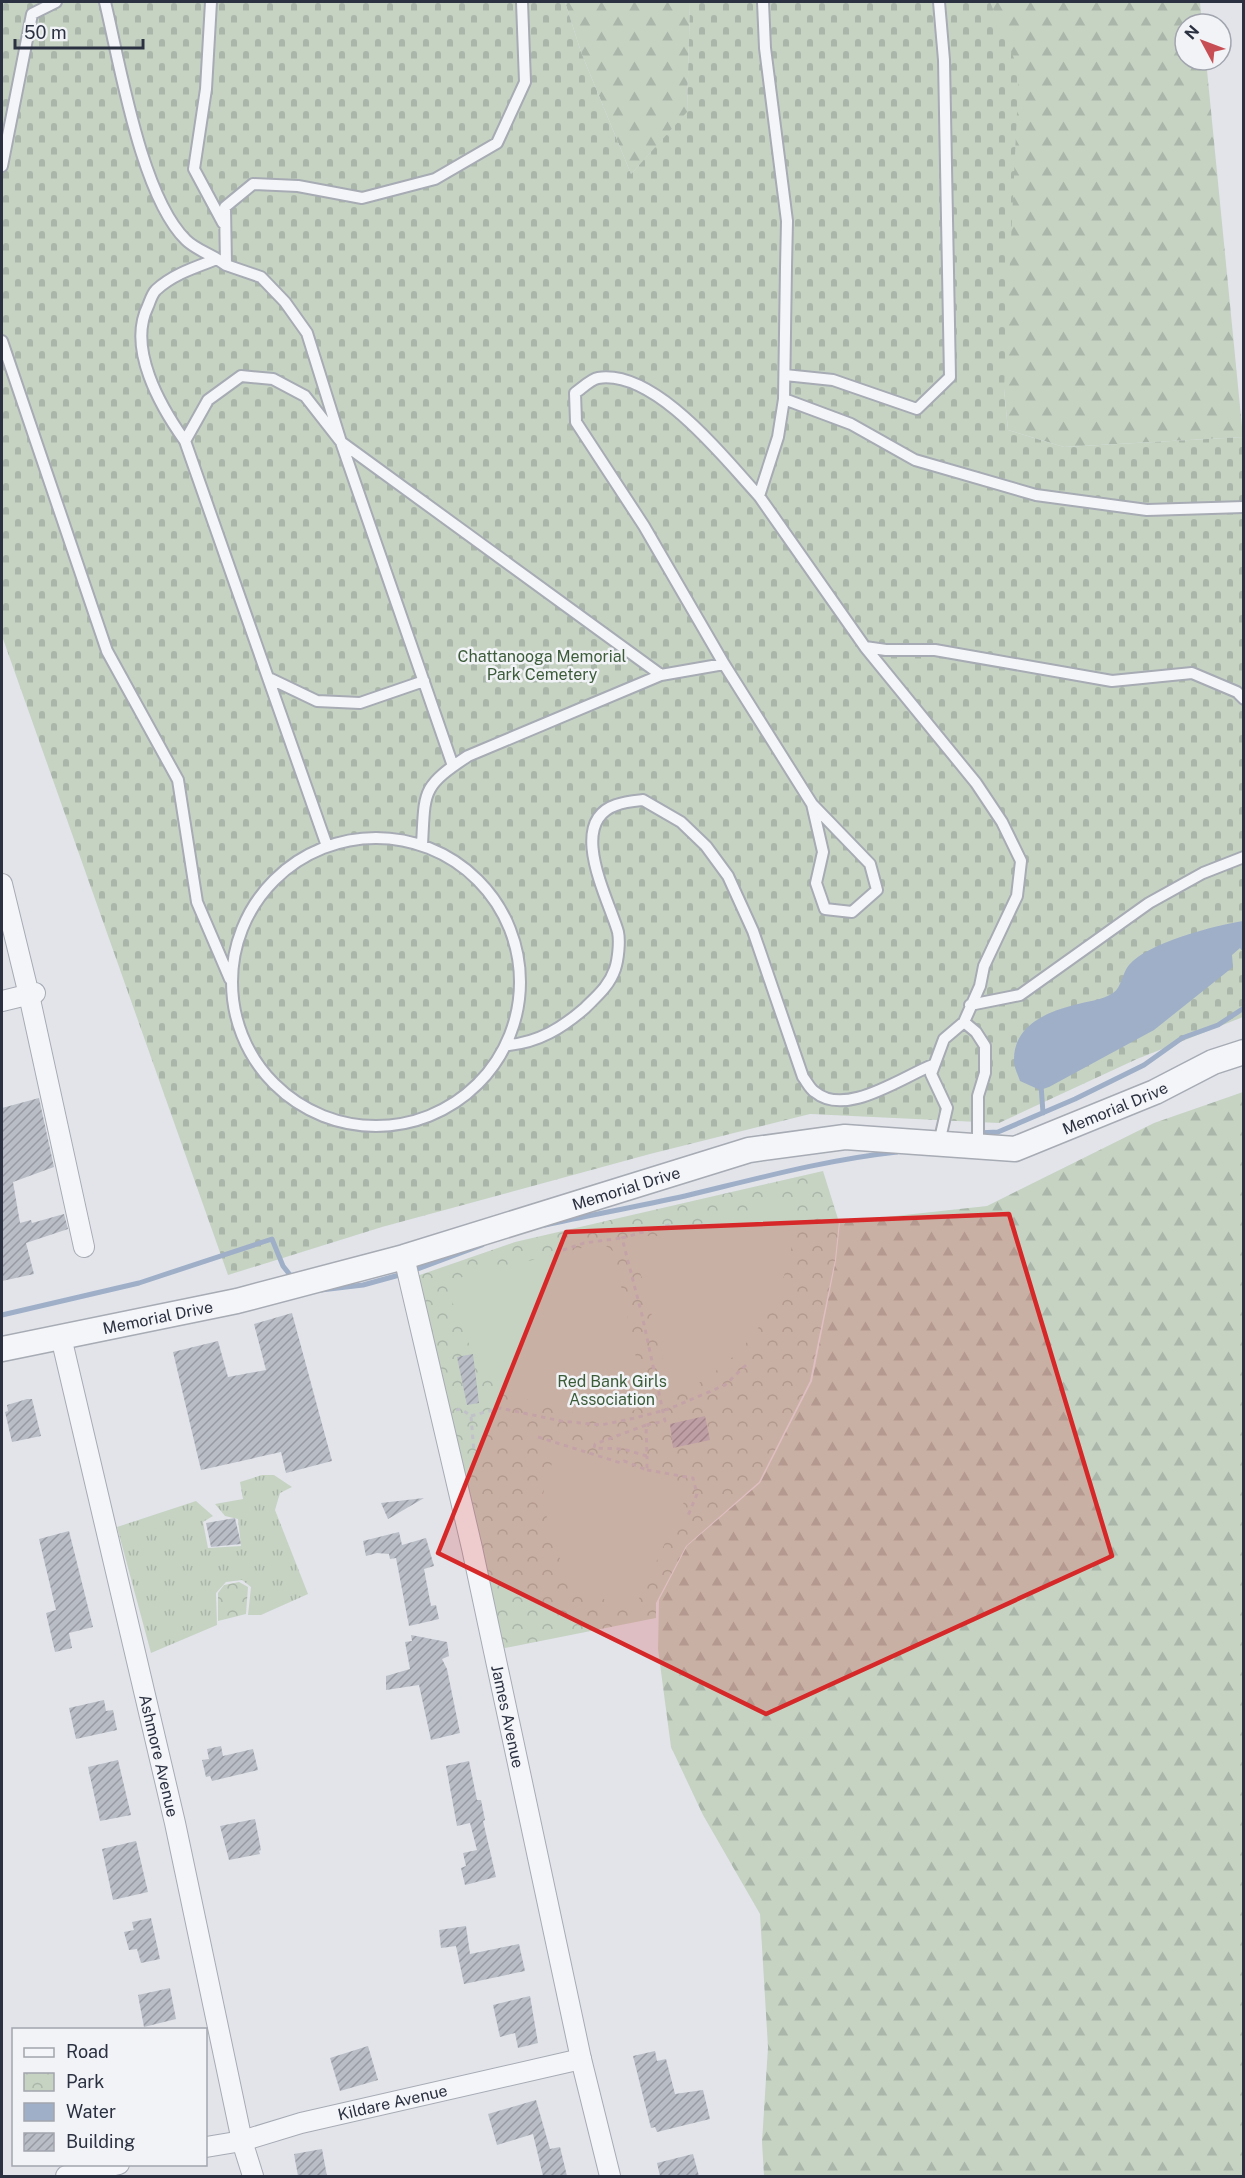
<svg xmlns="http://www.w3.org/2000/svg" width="1245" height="2178" viewBox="0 0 1245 2178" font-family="'Public Sans',sans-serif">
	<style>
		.grass { fill: url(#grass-tufts) }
		.forest { fill: url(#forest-firs) }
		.cemetery { fill: url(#cemetery-stones) }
		.park { fill: url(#park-crowns) }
		.garden { fill: #c6d3c3 }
		.water { fill: #9fafc8 }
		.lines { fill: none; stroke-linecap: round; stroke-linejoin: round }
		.stream { stroke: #9fafc8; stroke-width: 5 }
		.building { fill: url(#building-hatch) }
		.service-casing { stroke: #a7abb4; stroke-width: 14 }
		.minor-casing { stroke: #a7abb4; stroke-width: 22 }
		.tertiary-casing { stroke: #a7abb4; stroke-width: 27 }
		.path { stroke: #c0c2c8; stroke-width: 3; stroke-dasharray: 4.5 4.5; stroke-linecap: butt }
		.service { stroke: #f4f5f8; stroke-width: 10 }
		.minor { stroke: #f4f5f8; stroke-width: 20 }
		.tertiary { stroke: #f4f5f8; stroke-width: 24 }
		.marked { fill: #d62828; fill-opacity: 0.2; stroke: #d62828; stroke-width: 4.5; stroke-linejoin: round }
		.labels { text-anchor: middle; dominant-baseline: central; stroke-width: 5; stroke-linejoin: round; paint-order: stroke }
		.park-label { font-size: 16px; fill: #3c5c39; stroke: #f1f3f7 }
		.street-label { font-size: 16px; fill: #2b3141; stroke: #f1f3f7 }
	</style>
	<defs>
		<pattern id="grass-tufts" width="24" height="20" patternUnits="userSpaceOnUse" patternTransform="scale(1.5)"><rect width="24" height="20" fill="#c6d3c3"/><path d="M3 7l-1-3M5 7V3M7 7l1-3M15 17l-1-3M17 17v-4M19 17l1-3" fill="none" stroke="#aab6a9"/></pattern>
		<pattern id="forest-firs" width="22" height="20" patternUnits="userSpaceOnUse" patternTransform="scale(1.5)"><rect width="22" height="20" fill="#c6d3c3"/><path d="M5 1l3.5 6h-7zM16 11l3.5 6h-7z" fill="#aab6a9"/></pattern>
		<pattern id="cemetery-stones" width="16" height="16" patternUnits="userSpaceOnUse" patternTransform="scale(1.5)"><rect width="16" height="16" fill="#c6d3c3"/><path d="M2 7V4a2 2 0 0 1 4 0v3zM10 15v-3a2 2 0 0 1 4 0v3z" fill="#aab6a9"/></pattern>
		<pattern id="park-crowns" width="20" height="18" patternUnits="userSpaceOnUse" patternTransform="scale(1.5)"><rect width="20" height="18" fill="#c6d3c3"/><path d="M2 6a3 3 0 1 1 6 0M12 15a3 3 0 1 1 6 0" fill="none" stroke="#aab6a9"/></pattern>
		<pattern id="building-hatch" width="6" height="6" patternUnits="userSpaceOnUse" patternTransform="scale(1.5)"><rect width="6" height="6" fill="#b9bdc6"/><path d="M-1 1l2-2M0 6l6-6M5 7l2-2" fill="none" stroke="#979aa2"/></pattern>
	</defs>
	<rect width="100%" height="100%" fill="#e2e4ea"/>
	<path class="grass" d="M262 1475H274L292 1487 280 1493 275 1510 308 1594 261 1615H248L251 1587 242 1580 226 1582 216 1593 217 1625 151 1653 117 1527 196 1501 213 1516 203 1522 208 1548 241 1546 238 1519 225 1516 215 1504 243 1499 240 1482Z"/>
	<path class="forest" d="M565 2H690L687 113 631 174 581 52Z
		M990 2H1200L1202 24H1185V60H1206L1243 437 1064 447 1008 430 1004 389Z
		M1243 1092V2176H764L762 2142 768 2047 760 1914 703 1815 671 1747 658 1649 659 1600 687 1546 760 1483 812 1381 836 1260 840 1222 987 1206 1154 1123Z"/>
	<path class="cemetery" d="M2 2H565L581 52 631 174 687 112 690 2H990L1019 70 1004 389 1008 430 1064 447 1243 437V1017L1137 1059 999 1123 810 1114 650 1154 382 1227 228 1275 2 636Z"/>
	<path class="park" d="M823 1171 839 1222 835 1260 810 1381 759 1482 686 1546 656 1603V1618L505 1648 497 1640 414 1277 515 1242Z
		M239 1582 248 1587 246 1614 218 1621V1593L224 1585Z"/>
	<path class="garden" d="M789 1199C798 1222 794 1240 788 1262 771 1329 731 1367 672 1399L644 1283 631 1250V1240L643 1235 653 1237Z
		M602 1243 614 1252 646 1406C636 1409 625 1414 615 1415 577 1419 518 1404 491 1376 467 1350 456 1314 446 1281Z
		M557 1446 678 1482 690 1489 632 1614 582 1588 563 1564 551 1543 543 1494Z"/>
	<path class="water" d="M1243 921V952L1240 948 1232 955 1233 967 1154 1030 1049 1087 1040 1090 1020 1081C1018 1075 1013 1065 1014 1059 1014 1026 1046 1012 1074 1005 1088 1001 1100 1001 1113 993 1122 987 1122 973 1129 965 1147 943 1216 925 1243 921Z"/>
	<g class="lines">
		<path class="stream" d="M1041 1085 1043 1113
			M977 1133 998 1132 1075 1099 1144 1065 1182 1038 1218 1025 1244 1008
			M545 1225C592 1215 639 1206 685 1196 756 1179 824 1160 897 1152
			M412 1271 482 1245
			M321 1290 363 1285 403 1274
			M2 1315 139 1283 272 1239 283 1266 294 1280"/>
	</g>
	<path class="building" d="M39 1098 54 1167 13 1182 20 1223 31 1220 32 1223 64 1214 68 1229 26 1243 34 1274 2 1281V1108Z
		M292 1313 332 1461 286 1473 281 1452 201 1470 173 1352 218 1341 228 1377 266 1370 254 1324Z
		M473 1354 479 1403 467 1405 457 1357Z
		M27 1399H32L41 1436 12 1442 5 1412 8 1411 7 1405Z
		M705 1416 710 1440 673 1448 670 1424Z
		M424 1498 388 1519 381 1503Z
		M235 1518 241 1544 211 1547 206 1523Z
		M69 1531 93 1627 69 1633 72 1648 55 1652 46 1613 56 1610 39 1539Z
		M399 1532 402 1545 426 1538 434 1566 424 1569 431 1606 436 1605 439 1619 409 1626 396 1558 390 1559 389 1554 377 1553 366 1556 363 1541Z
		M411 1635 447 1642 449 1656 442 1659 447 1669 460 1733 431 1740 419 1685 386 1690V1676L410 1669 405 1642 412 1641Z
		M104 1700 106 1711 113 1710 117 1730 76 1739 69 1708Z
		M221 1746 223 1756 253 1749 258 1770 212 1781 210 1776 206 1777 202 1760 209 1759 207 1749Z
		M118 1760 131 1815 100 1821 88 1767Z
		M469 1761 477 1800H481L485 1820 483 1821 496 1877 465 1885 461 1868 466 1866 463 1853 477 1850 470 1823 457 1826 446 1766Z
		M255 1819 261 1850 259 1851 260 1854 229 1860 220 1826Z
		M136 1841 148 1892 113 1900 102 1849Z
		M151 1918 160 1959 141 1963 137 1949 129 1950 124 1932 134 1930 132 1922Z
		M466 1926 470 1954 519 1944 525 1971 464 1984 456 1946 441 1948 439 1930Z
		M170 1988 176 2019 144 2027 138 1995Z
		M530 1996 538 2043 518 2048 515 2033 500 2037 493 2005Z
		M368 2046 378 2080 340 2091 330 2058Z
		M655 2051 657 2061 666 2059 675 2094 703 2090 710 2119 657 2132 655 2127 651 2128 633 2056Z
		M536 2100 550 2149 560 2147 567 2176H543L533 2134 497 2145 488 2114Z
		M322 2149 327 2176H298L294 2154Z
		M693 2154 699 2176H660L657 2163Z"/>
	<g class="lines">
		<g class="service-casing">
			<path id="service" d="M105 2C120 64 141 196 186 240 194 248 207 253 217 259
				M211 2 206 89 194 169 223 223
				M763 2 765 48 787 221 786 267 784 399 778 437 759 496 865 647 976 783 1002 822 1021 861 1017 896 984 966 980 986 964 1022
				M2 166 32 14 56 2
				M226 265 225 207 253 184 298 186 362 198 435 179 497 143 525 82 522 2
				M2 341 107 651 178 780 197 902 230 979
				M785 375 833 380 917 409 950 377 944 60 939 2
				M784 399 851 424 915 460 1036 495 1147 510 1244 507
				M185 441C160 406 127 348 148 306 150 301 152 294 156 290 173 274 196 267 217 259L226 265 261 277 285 302 307 333 341 442 453 766
				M759 496C724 458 655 369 598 378 591 379 581 389 575 393L576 422 644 526 724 664 812 804 870 864 877 890 852 912 825 909 816 883 823 852 812 804
				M865 647 886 650H935L1112 681 1192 673 1237 692 1244 699
				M271 679 317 701 360 703 424 681
				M232 982a144 144 0 1 1 288 0a144 144 0 1 1-288 0Z
				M422 845C425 791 421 787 468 756L661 675 724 664
				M327 846 185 441 208 400 241 376 273 379 305 396 341 442 661 675
				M970 1005 1020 995 1149 903 1203 873 1244 857
				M509 1045C539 1042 562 1028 585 1008 598 995 609 986 615 969 618 960 620 942 618 932 609 900 566 822 616 805 624 802 634 801 643 800L681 822 706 846 728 876 753 931 803 1077C807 1082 810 1089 815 1092 846 1118 903 1076 933 1065
				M939 1143 947 1108 931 1074 944 1039 964 1022 976 1032 985 1046V1073L978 1096V1146"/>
		</g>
		<g class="minor-casing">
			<g id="minor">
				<path d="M2 884 29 995 84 1247"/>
				<path d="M2 1001 35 993"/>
				<path id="s1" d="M404 1257 472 1548 581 2059 610 2176"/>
				<path id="s2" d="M61 1337 175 1823 242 2141 253 2176"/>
				<path id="s3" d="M206 2147 242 2141 301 2123 581 2059"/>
				<path d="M66 2176 119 2164"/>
			</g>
		</g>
		<g class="tertiary-casing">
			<g id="tertiary">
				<path id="s4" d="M2 1349 237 1301 404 1257 749 1150 845 1137 1015 1149 1155 1092 1213 1062 1244 1052"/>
			</g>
		</g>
		<path class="path" d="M563 1250 584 1243 622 1238
			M456 1410 461 1409 471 1416 474 1453
			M471 1416 500 1408 561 1421 601 1425 635 1418 669 1409 725 1385 746 1365
			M646 1425 595 1444 594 1448 623 1449 647 1456 646 1425 665 1421 642 1315 622 1238 672 1224
			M538 1437 621 1463 624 1461 647 1470V1456
			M647 1470 693 1478 697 1494 687 1518"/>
		<use href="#service" class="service"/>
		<use href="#minor" class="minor"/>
		<use href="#tertiary" class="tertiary"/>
	</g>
	<path class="marked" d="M1009 1214 1112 1556 766 1714 438 1553 566 1232Z"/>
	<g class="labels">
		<g class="park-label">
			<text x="542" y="656">Chattanooga Memorial<tspan x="542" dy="18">Park Cemetery</tspan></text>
			<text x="612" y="1381">Red Bank Girls<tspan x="612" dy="18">Association</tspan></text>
		</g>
		<g class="street-label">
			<text stroke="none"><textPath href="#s4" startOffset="1149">Memorial Drive</textPath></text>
			<text stroke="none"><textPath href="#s4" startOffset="645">Memorial Drive</textPath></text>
			<text stroke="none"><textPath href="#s4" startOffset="159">Memorial Drive</textPath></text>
			<text stroke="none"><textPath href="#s1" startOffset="471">James Avenue</textPath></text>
			<text stroke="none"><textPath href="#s2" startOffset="430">Ashmore Avenue</textPath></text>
			<text stroke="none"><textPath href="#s3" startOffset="192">Kildare Avenue</textPath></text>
		</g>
	</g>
	<rect width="1245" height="2178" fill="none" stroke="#2b3141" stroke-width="6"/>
	<rect x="12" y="2028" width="195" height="138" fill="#f1f3f7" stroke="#a2a5ae" stroke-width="1.5"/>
	<rect x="24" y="2048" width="30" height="9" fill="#f4f5f8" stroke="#a2a5ae" stroke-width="1.5"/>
	<text x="66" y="2058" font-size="18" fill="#2b3141">Road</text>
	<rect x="24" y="2073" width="30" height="18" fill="url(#park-crowns)" stroke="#a2a5ae" stroke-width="1.5"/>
	<text x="66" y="2088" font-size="18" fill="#2b3141">Park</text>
	<rect x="24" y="2103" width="30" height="18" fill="#9fafc8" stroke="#a2a5ae" stroke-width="1.5"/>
	<text x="66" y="2118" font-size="18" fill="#2b3141">Water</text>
	<rect x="24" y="2133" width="30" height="18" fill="url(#building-hatch)" stroke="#a2a5ae" stroke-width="1.5"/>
	<text x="66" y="2148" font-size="18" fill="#2b3141">Building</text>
	<g transform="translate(1203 42) rotate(311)"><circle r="28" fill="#f1f3f7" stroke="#a2a5ae" stroke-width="1.5"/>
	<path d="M0-4.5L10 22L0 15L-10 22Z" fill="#c84e55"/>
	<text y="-9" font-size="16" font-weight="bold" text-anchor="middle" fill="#2b3141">N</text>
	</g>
	<path d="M15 39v9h128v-9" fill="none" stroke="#2b3141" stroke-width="3"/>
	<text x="24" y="39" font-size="18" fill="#2b3141" stroke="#f1f3f7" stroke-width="4.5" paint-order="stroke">50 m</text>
</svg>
